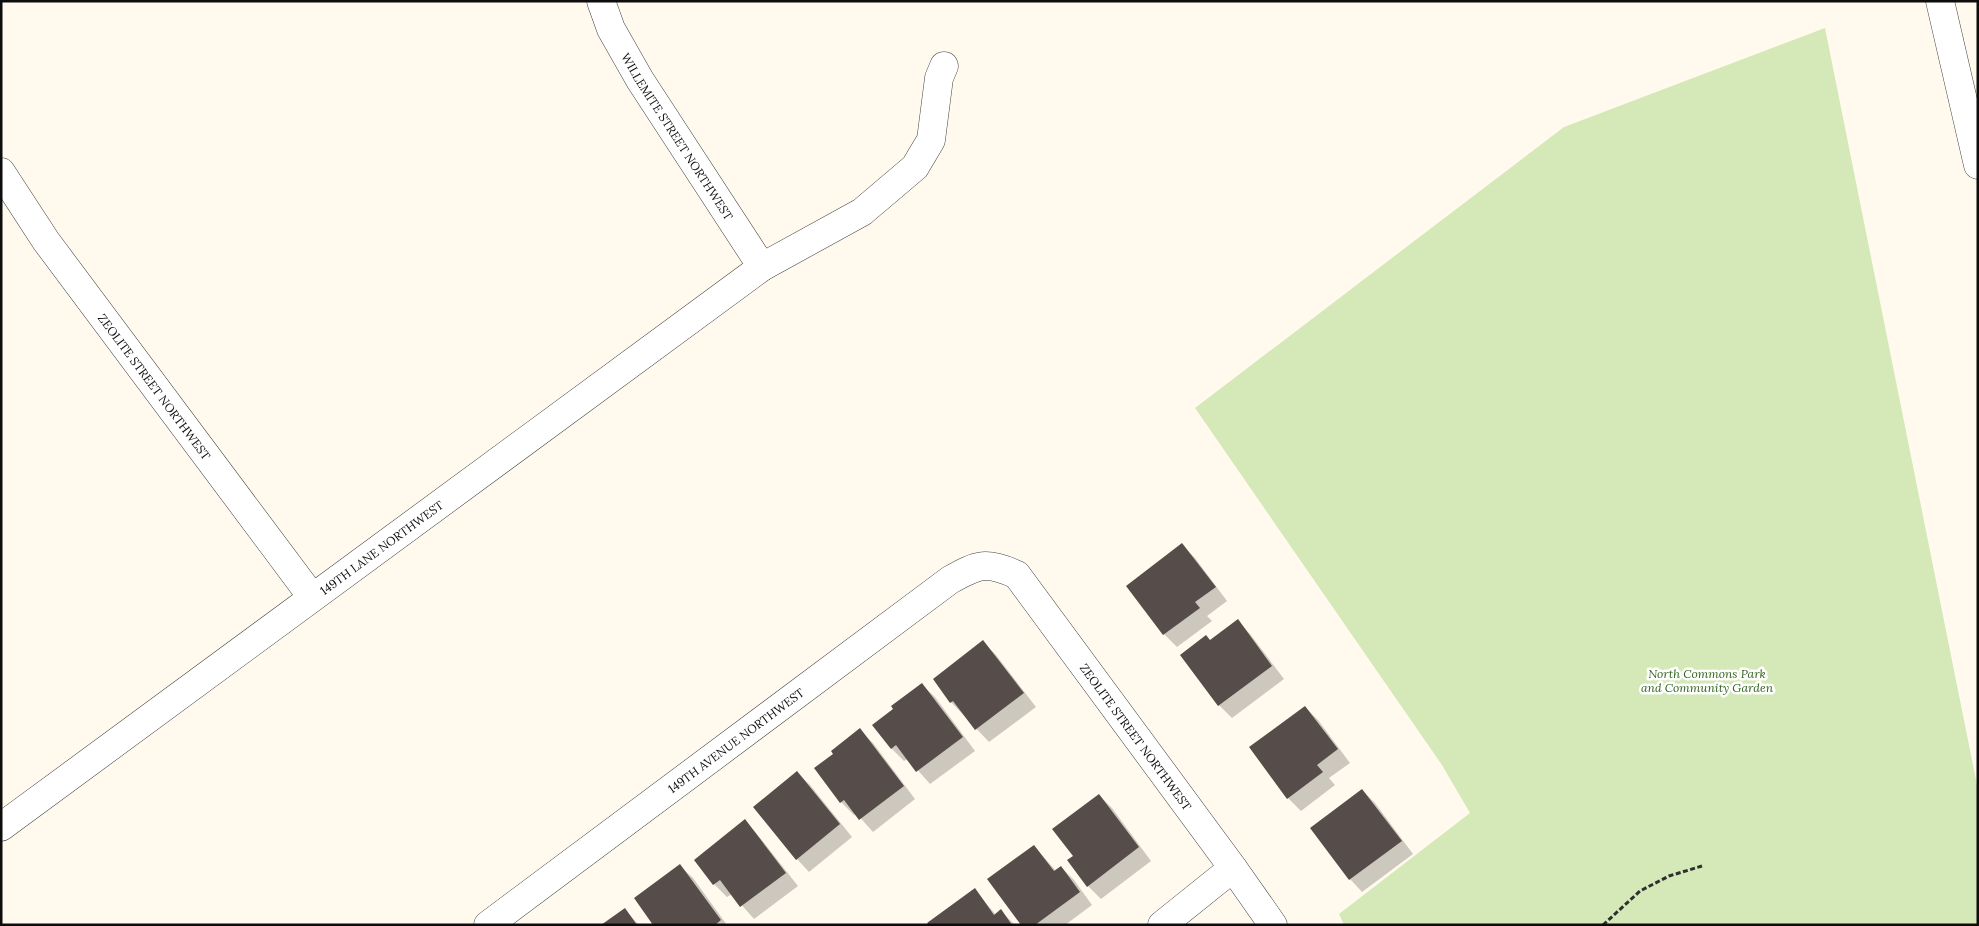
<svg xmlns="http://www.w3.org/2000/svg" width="1979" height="926" viewBox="0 0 1979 926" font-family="Lora,serif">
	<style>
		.green { fill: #d5e8b8 }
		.shadow { fill: #0003 }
		.building { fill: #564d4a }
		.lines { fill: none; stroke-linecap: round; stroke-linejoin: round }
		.minor-casing { stroke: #404040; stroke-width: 29 }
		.path { stroke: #2f2f2f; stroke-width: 3; stroke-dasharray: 5 2.5; stroke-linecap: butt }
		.minor { stroke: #fff; stroke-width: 28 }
		.labels { text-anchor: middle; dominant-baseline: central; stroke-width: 5; stroke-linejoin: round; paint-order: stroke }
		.street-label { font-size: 12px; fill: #0d0d0d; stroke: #fff }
		.park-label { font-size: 12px; font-style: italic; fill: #33641e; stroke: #fff }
	</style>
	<rect width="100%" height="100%" fill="#fffaed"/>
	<path class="green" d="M1825 28 1978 790V925H1344L1339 914 1470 813 1442 765 1195 408 1564 127Z"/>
	<path class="shadow" d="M1182 545 1195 558 1227 601 1207 616 1212 621 1177 647 1164 634 1127 586Z
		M1238 621 1250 634 1284 679 1232 718 1219 705 1182 655 1210 641Z
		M983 642 996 655 1036 707 989 742 951 702Z
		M922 685 935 697 975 751 930 784 908 759 904 761 892 749 874 725Z
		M1305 707 1318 720 1350 763 1329 778 1335 785 1301 811 1288 798Z
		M860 730 873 743 915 799 873 832 856 813 854 815 841 802 835 754Z
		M797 772 810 785 852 837 809 872 797 859Z
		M1362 790 1375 803 1413 854 1362 892 1350 879Z
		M1099 795 1112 808 1151 861 1101 899 1088 886 1074 856Z
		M745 821 757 834 798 886 754 919 732 894 727 897 714 884Z
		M1034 846 1056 871 1061 867 1074 880 1092 905 1065 925H1022Z
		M680 866 693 878 727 925H655Z
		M975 890 996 915 1001 911 1015 925H930Z
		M624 909 639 925H603Z"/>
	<path class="building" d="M1182 543 1216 587 1195 602 1200 608 1163 635 1126 586Z
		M1238 619 1272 666 1218 706 1180 655 1206 635 1210 640Z
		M983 640 1024 693 975 730 953 701 950 703 933 679Z
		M922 683 963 737 916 772 896 745 891 749 872 725 893 709 891 706Z
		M1305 706 1338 749 1317 765 1323 772 1287 799 1249 747Z
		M860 728 904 786 859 820 844 800 840 803 814 768 833 754 831 751Z
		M797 771 840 824 796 860 753 807Z
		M1362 789 1402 841 1349 880 1310 828Z
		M1099 794 1139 847 1087 887 1067 860 1073 856 1052 829Z
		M745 819 786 873 740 907 720 880 713 885 694 860Z
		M1034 845 1054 871 1061 866 1080 892 1035 925H1021L987 879Z
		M680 864 721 920 715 925H653L634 898Z
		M975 888 994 915 1001 909 1012 925H929L927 923Z
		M625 908 637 925H601Z"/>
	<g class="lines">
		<g class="minor-casing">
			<g id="minor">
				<path id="s1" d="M601 1 611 29 640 80 762 267"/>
				<path d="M1940 1 1978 165"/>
				<path id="s2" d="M1 172 46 241 312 597"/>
				<path id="s3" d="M1 827 762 267 862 212 915 167 931 140 939 78 944 66"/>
				<path id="s4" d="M488 925 950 580C978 564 987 561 1017 575L1233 868 1273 925"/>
				<path d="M1162 925 1233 868"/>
			</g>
		</g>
		<path class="path" d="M1603 925 1640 891 1669 876 1702 866"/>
		<use href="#minor" class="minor"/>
	</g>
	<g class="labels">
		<g class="street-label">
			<text stroke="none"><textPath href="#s1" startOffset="156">WILLEMITE STREET NORTHWEST</textPath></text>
			<text stroke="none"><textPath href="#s2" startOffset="264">ZEOLITE STREET NORTHWEST</textPath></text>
			<text stroke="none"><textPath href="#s3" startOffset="472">149TH LANE NORTHWEST</textPath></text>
			<text stroke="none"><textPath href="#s4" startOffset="849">ZEOLITE STREET NORTHWEST</textPath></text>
			<text stroke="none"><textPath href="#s4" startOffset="309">149TH AVENUE NORTHWEST</textPath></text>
		</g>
		<g class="park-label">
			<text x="1707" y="673">North Commons Park<tspan x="1707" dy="14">and Community Garden</tspan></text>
		</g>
	</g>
	<rect width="1979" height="926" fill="none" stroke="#0d0d0d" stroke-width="5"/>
</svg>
